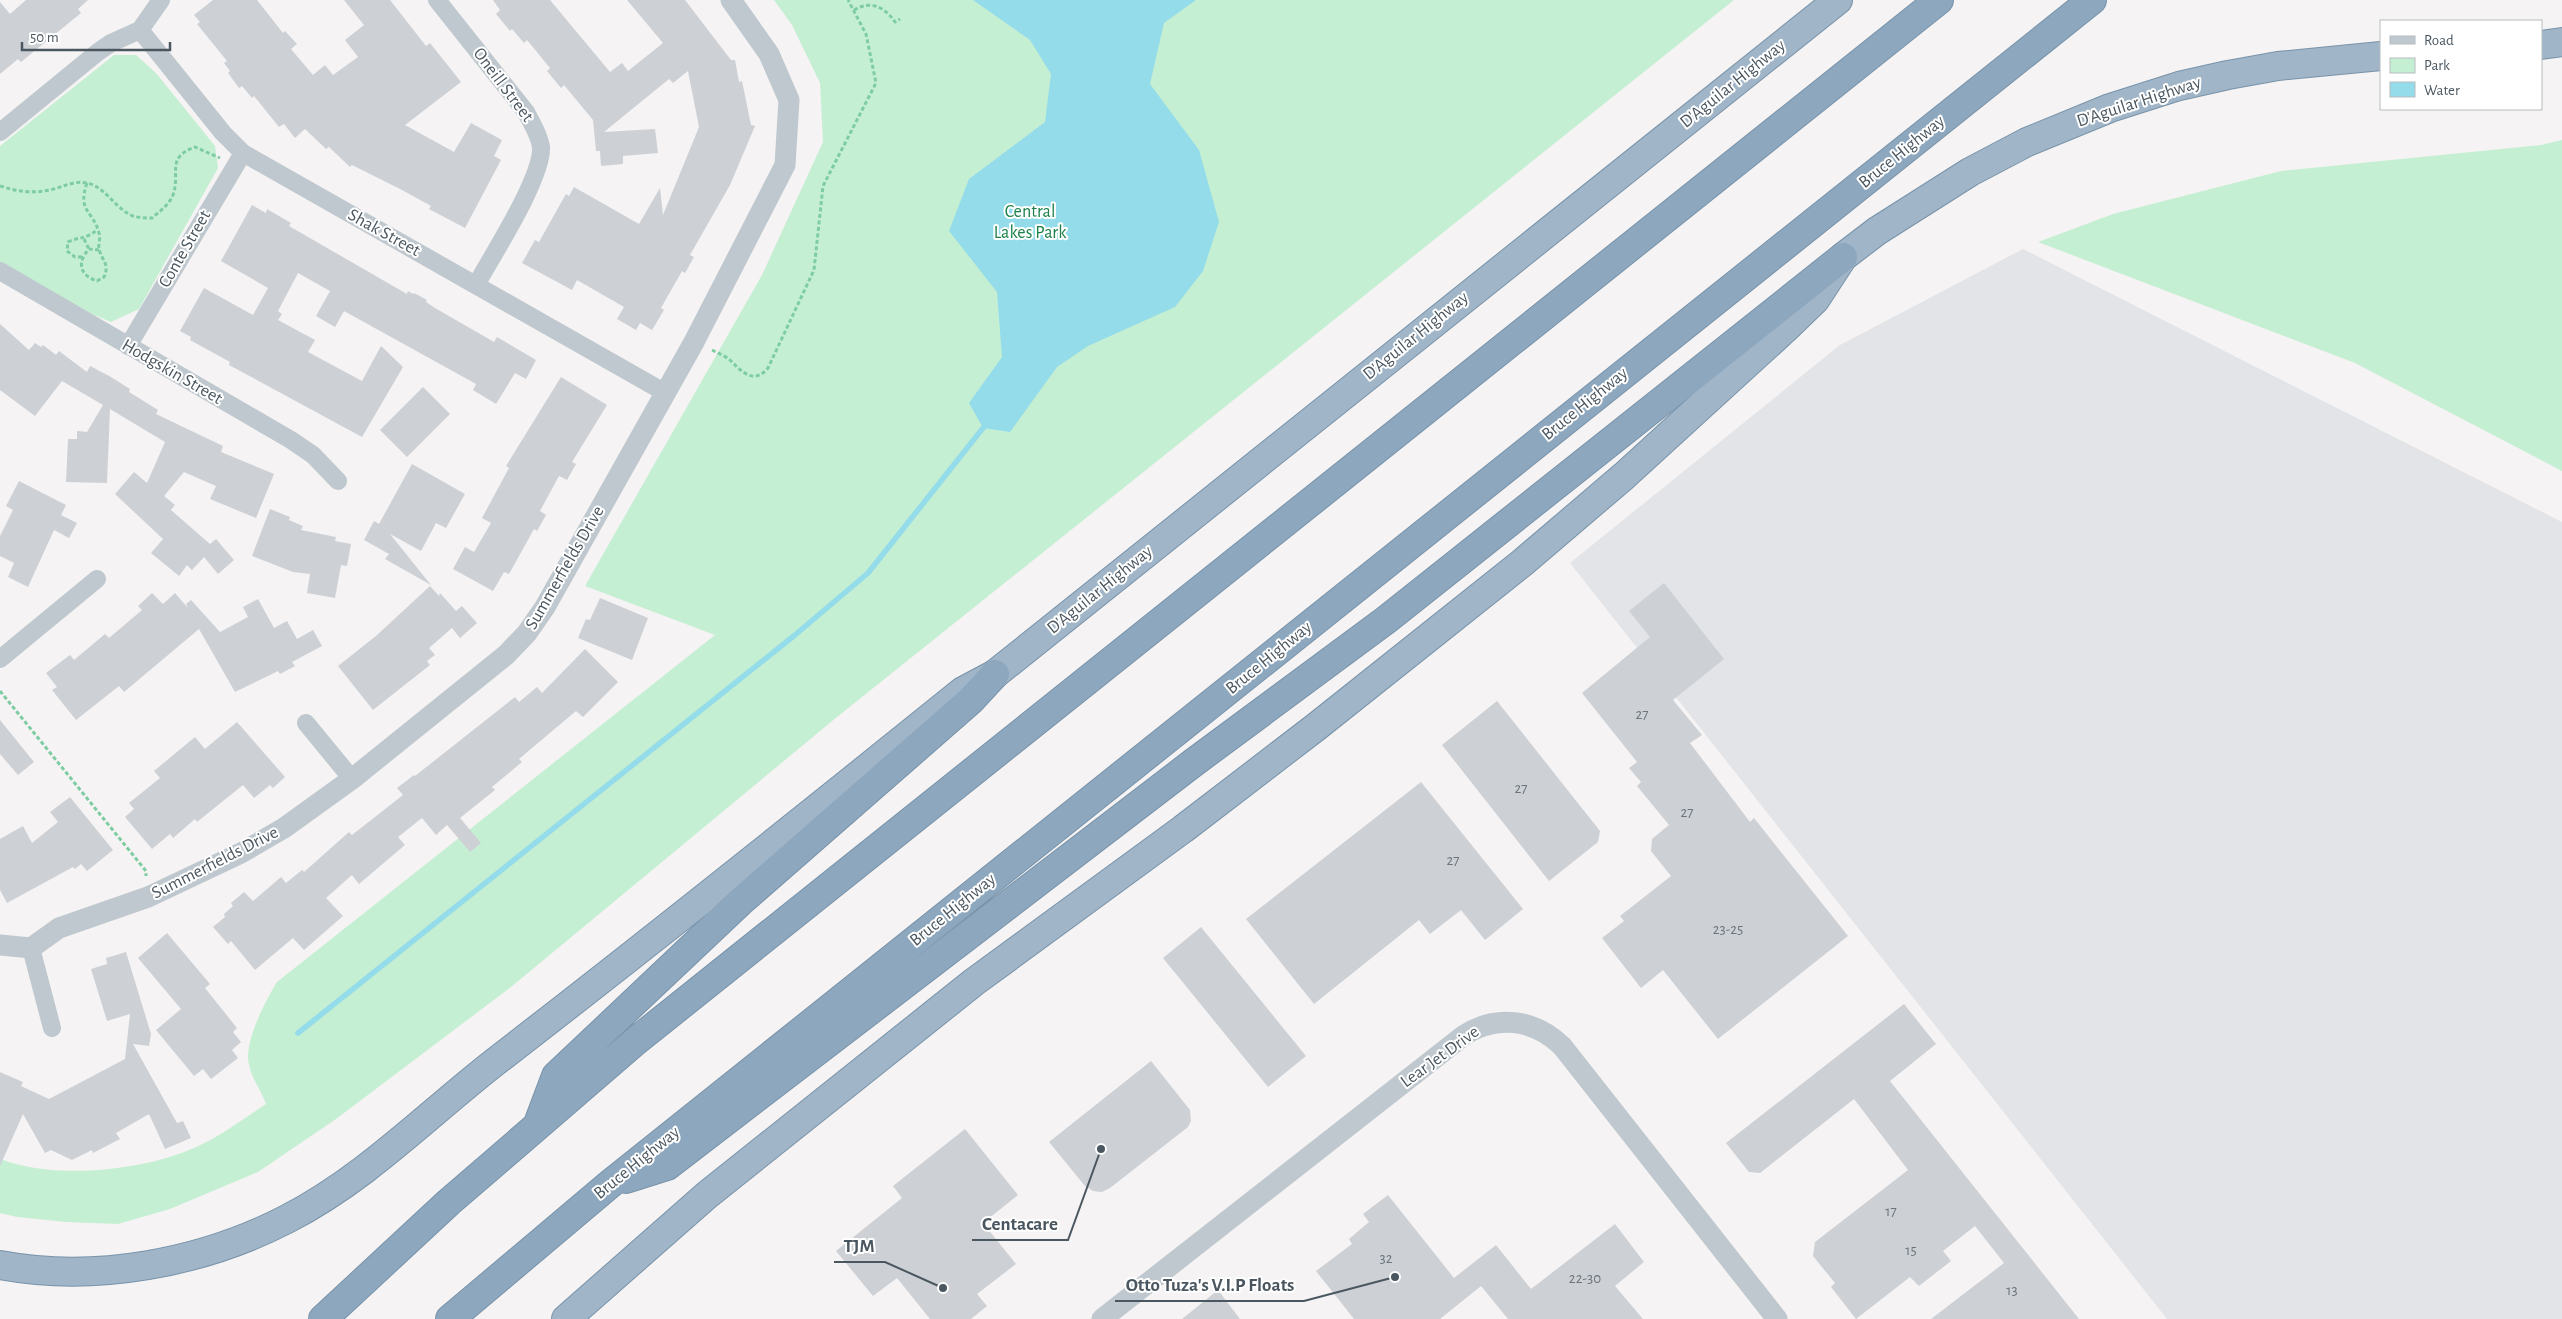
<svg xmlns="http://www.w3.org/2000/svg" width="2562" height="1319" viewBox="0 0 2562 1319" font-family="'Alegreya Sans',sans-serif">
	<style>
		.airport { fill: #e2e4e7 }
		.green { fill: #c5efd3 }
		.water { fill: #94dcea }
		.lines { fill: none; stroke-linecap: round; stroke-linejoin: round }
		.stream { stroke: #94dcea; stroke-width: 5.5 }
		.building { fill: #cdd0d5 }
		.trunk-casing { stroke: #7893aa; stroke-width: 30 }
		.motorway-casing { stroke: #7893aa; stroke-width: 30 }
		.path { stroke: #7ecca2; stroke-width: 3; stroke-dasharray: 4 2.5; stroke-linecap: butt }
		.minor { stroke: #bfc8ce; stroke-width: 18 }
		.tertiary { stroke: #bfc8ce; stroke-width: 21 }
		.trunk { stroke: #a0b5c7; stroke-width: 28 }
		.motorway { stroke: #8da7be; stroke-width: 28 }
		.labels { text-anchor: middle; dominant-baseline: central; stroke-width: 4; stroke-linejoin: round; paint-order: stroke }
		.number-label { font-size: 15px; fill: #6c757d }
		.street-label { font-size: 18px; fill: #4b5760; stroke: #fff }
		.park-label { font-size: 18px; fill: #1c814a; stroke: #fff }
		.leader { fill: none; stroke: #4b5760; stroke-width: 2 }
		.callout-dot { fill: #4b5760; stroke: #fff; stroke-width: 2 }
		.callout-label { font-size: 19px; text-anchor: middle; font-weight: bold; fill: #4b5760; stroke: #fff; stroke-width: 4; stroke-linejoin: round; paint-order: stroke }
	</style>
	<rect width="100%" height="100%" fill="#f5f3f3"/>
	<path class="airport" d="M2023 249 2562 522V1319H2167L1570 563 1840 345Z"/>
	<path class="green" d="M774 0H1734L837 717 511 987 336 1119 258 1172 170 1209 118 1224 66 1222 17 1217 0 1213V1159C54 1180 142 1171 194 1148 219 1137 243 1119 266 1104 262 1092 252 1079 249 1065 243 1043 266 1000 277 982L715 635 585 586 762 275 823 142 820 83 792 25Z
		M114 55H136L156 73 215 146 218 168 139 309 111 322 92 314 0 262V146Z
		M2562 140V471L2355 363 2038 242 2113 214 2281 171 2541 145Z"/>
	<path class="water" d="M973 0H1196L1164 23 1150 84 1199 150 1219 222 1203 271 1175 307 1088 346 1057 367 1010 432 983 428 969 403 1002 357 997 292 949 231 969 179 1045 122 1051 74 1030 40Z"/>
	<g class="lines">
		<path class="stream" d="M298 1033 795 635 868 573 983 428"/>
	</g>
	<path class="building" d="M26 0H88L78 9 81 13 21 62 18 59 0 74V2L10 14Z
		M213 0H257L283 33 285 31 297 44 291 49 313 75 325 65 333 75 358 57 345 40 364 25 344 0H390L426 46 430 43 461 82 405 125 454 152 471 123 502 140 494 156 501 160 465 228 429 209 431 206 402 190 352 165 350 167 329 147 326 149 305 129 295 138 284 124 279 127 254 96 252 98 242 86 239 88 228 73 230 71 224 63 227 61 197 24 200 22 194 15Z
		M493 0H550L610 72 622 63 628 71 663 43 627 0H685L731 60H735L739 82 742 81 751 125 755 126 730 185 690 255 694 257 685 273 682 271 661 308 664 310 652 330 640 323 636 330 617 319 624 307 577 280 572 290 522 263 535 240 539 242 566 194 569 196 574 187 639 224 660 188 663 215 699 127 688 71 673 83 669 79 604 132 655 129 658 153 623 156V164L601 166 600 151H596L593 120 564 85 561 88 547 71 550 68 527 40 524 43 512 29 510 31 496 14 500 10Z
		M252 205 266 213 267 209 291 223 289 226 407 294 408 291 413 294 414 293 427 300 426 302 435 308 494 342 497 337 536 360 526 379 515 373 496 404 473 390 476 384 344 311 335 327 316 316 330 291 298 273 278 311 282 314 278 320 315 340 308 352 362 381 381 346 403 367 362 437 229 365 230 362 190 340 191 337 180 331 204 288 253 315 268 288 221 261Z
		M0 324 29 350 35 343 41 347 43 345 56 355 59 351 87 372 90 366 111 377 130 389 129 392 158 410 156 414 223 446 221 452 274 474 256 518 210 499 216 486 184 472 164 496 175 505 171 510 210 544 216 539 234 560 218 574 204 557 192 570 187 565 179 576 151 553 163 539 115 494 134 472 147 483 165 442 110 409 107 483 66 482 68 439H77V431L87 432 103 405 62 381 35 416 0 390Z
		M561 377 607 405 572 462 576 464 567 480 559 476 540 511 546 515 537 531 534 529 509 574 504 572 493 591 453 569 465 547 474 552 491 523 482 518 509 468 506 466Z
		M423 387 450 414 407 457 380 430Z
		M412 464 465 494 446 528 436 523 421 551 390 534 431 585 385 559 389 554 364 540 374 521 379 524Z
		M19 481 66 505 61 515 77 523 69 538 54 530 28 587 8 577 14 563 0 556V536L13 510 6 506Z
		M270 509 290 517 289 520 303 526 301 530 336 537 335 541 351 544 347 566 341 565 335 598 307 593 310 574 293 572 252 556Z
		M1664 583 1724 659 1673 700 1702 735 1690 743 1750 822 1754 818 1848 936 1718 1039 1663 970 1641 988 1602 938 1624 921 1620 916 1671 876 1651 851 1652 839 1669 825 1637 786 1641 782 1629 768 1637 762 1582 693 1650 637 1629 611Z
		M430 586 439 596 440 593 456 611 462 606 477 623 460 638 452 628 429 648 435 655 427 661 430 665 373 710 338 666 376 636Z
		M152 593 163 604 175 593 188 608 186 604 191 600 220 632 248 617 243 607 258 599 274 628 287 621 297 639 313 630 322 646 292 662 295 666 280 674 278 671 235 692 199 629 124 692 119 686 76 720 52 690 57 687 46 673 70 655 74 660 105 634 109 638 142 610 138 606Z
		M600 598 648 618 632 660 578 638 586 619 590 620Z
		M585 649 618 682 583 717 576 711 519 759 522 762 492 787 495 790 460 818 481 843 470 852 447 825 436 835 422 818 398 837 405 845 359 884 352 875 326 898 343 916 304 950 293 938 255 970 231 941 228 944 213 927 225 917 224 914 233 906 231 903 244 892 253 901 281 877 286 883 302 870 304 872 349 832 352 835 403 795 397 788 414 775 415 776 515 697 519 702 537 687 542 693Z
		M1497 701 1600 831 1598 842 1549 881 1442 745Z
		M0 720 34 762 18 775 0 754Z
		M237 722 285 777 273 788 270 785 254 798 243 785 197 822 195 819 173 838 170 834 152 849 125 817 134 809 129 803 160 778 154 771 195 737 205 749Z
		M1421 782 1523 909 1485 940 1461 910 1430 934 1419 920 1314 1004 1246 919Z
		M70 797 113 850 87 871 81 864 75 869 73 867 7 903 0 890V839L23 826 32 843 58 822 50 812Z
		M1201 927 1306 1056 1268 1087 1163 958Z
		M167 933 210 984 205 988 237 1028 233 1032 241 1042 232 1050 238 1058 211 1079 203 1069 194 1076 156 1030 181 1009 138 958Z
		M126 952 151 1034 149 1046 133 1044 177 1123 183 1121 191 1138 165 1149 149 1114 116 1133 120 1139 93 1153 92 1150 72 1160 51 1150 45 1153 23 1114 0 1166V1072L23 1082 21 1086 49 1099 125 1059 130 1014 107 1021 91 969 107 964 106 958Z
		M1904 1004 1936 1044 1890 1081 2079 1319H1931L2004 1263 1975 1226 1943 1251 1951 1261 1919 1286 1910 1277 1856 1319 1831 1287 1835 1283 1813 1256 1815 1242 1908 1170 1854 1099 1760 1173 1749 1172 1726 1143Z
		M1151 1061 1190 1110 1191 1121 1188 1127 1110 1188 1102 1192 1093 1191 1085 1186 1049 1142Z
		M965 1129 1018 1195 983 1223 1016 1264 977 1294 987 1306 971 1319H930L897 1278 873 1296 836 1251 902 1198 893 1186Z
		M1388 1195 1454 1278 1496 1245 1531 1289 1615 1224 1644 1262 1615 1286 1643 1319H1508L1481 1286 1440 1319H1354L1316 1271 1352 1244 1349 1239 1369 1222 1363 1214Z
		M1218 1290 1240 1319H1182Z"/>
	<g class="lines">
		<g class="trunk-casing">
			<path id="trunk" d="M2541 45 2562 42
				M0 1265C95 1283 202 1263 287 1219 365 1179 427 1115 495 1062 653 940 808 816 963 691L995 674 1838 0
				M566 1319 707 1195 974 982 1183 829 1316 727 1522 563 1624 476 1786 328 1815 300 1843 257 1877 231 1970 172 2027 142 2110 108 2179 86 2228 75 2278 66 2381 56"/>
		</g>
		<g class="motorway-casing">
			<path id="motorway" d="M539 1121 556 1076 740 902 970 701 995 674
				M626 1179 667 1166 1193 763 1386 620 1843 257
				M323 1319 449 1202 637 1040 1939 0
				M450 1319 610 1184 2092 0"/>
		</g>
		<path class="path" d="M854 10C870 0 885 7 895 22L900 19
			M87 183C77 212 93 210 99 233 101 238 98 244 99 249 102 261 110 264 104 277L97 281C79 275 77 262 89 249L99 250
			M0 186C16 191 32 194 49 190 62 188 73 180 87 183 106 187 115 209 133 216 139 218 147 218 152 218 160 211 169 205 173 195 181 172 165 158 195 147L220 158
			M84 239 89 249
			M82 257H75L67 251 68 242C81 236 84 240 97 230
			M712 350C718 353 725 356 730 360 742 372 754 385 768 368L814 270 823 186 876 83 866 34 848 0
			M0 691 146 871V876"/>
		<path class="minor" d="M437 0 526 112C532 124 539 134 541 147 543 177 492 256 476 285
			M140 30 223 133 243 153 664 392
			M0 132 98 52 111 43 140 30 161 0
			M0 271 291 440 313 455 338 481
			M128 346 243 153
			M0 659 97 579
			M306 723 352 779
			M31 948 52 1028"/>
		<path class="tertiary" d="M0 945 31 948 59 928 148 897 241 853 284 828 352 779 506 655 527 633 545 607 694 342 785 165 789 100 769 54 731 0
			M1102 1319 1463 1036C1496 1014 1534 1019 1562 1046L1777 1319"/>
		<use href="#trunk" class="trunk"/>
		<use href="#motorway" class="motorway"/>
	</g>
	<g class="labels">
		<g class="number-label">
			<text x="1642" y="714">27</text>
			<text x="1521" y="788">27</text>
			<text x="1687" y="812">27</text>
			<text x="1453" y="860">27</text>
			<text x="1728" y="929">23-25</text>
			<text x="1891" y="1211">17</text>
			<text x="1911" y="1250">15</text>
			<text x="1386" y="1258">32</text>
			<text x="1585" y="1278">22-30</text>
			<text x="2012" y="1290">13</text>
		</g>
		<g class="street-label">
			<text transform="translate(1733 84) rotate(-39)">D'Aguilar Highway</text>
			<text transform="translate(503 85) rotate(53)">Oneill Street</text>
			<text transform="translate(2139 102) rotate(-18)">D'Aguilar Highway</text>
			<text transform="translate(1902 152) rotate(-39)">Bruce Highway</text>
			<text transform="translate(384 233) rotate(29)">Shak Street</text>
			<text transform="translate(185 249) rotate(-60)">Conte Street</text>
			<text transform="translate(1416 336) rotate(-39)">D'Aguilar Highway</text>
			<text transform="translate(172 372) rotate(30)">Hodgskin Street</text>
			<text transform="translate(1585 404) rotate(-39)">Bruce Highway</text>
			<text transform="translate(565 568) rotate(-60)">Summerfields Drive</text>
			<text transform="translate(1100 590) rotate(-39)">D'Aguilar Highway</text>
			<text transform="translate(1269 658) rotate(-39)">Bruce Highway</text>
			<text transform="translate(215 863) rotate(-27)">Summerfields Drive</text>
			<text transform="translate(953 910) rotate(-39)">Bruce Highway</text>
			<text transform="translate(1440 1057) rotate(-36)">Lear Jet Drive</text>
			<text transform="translate(637 1163) rotate(-39)">Bruce Highway</text>
		</g>
		<g class="park-label">
			<text x="1030" y="212">Central<tspan x="1030" dy="21">Lakes Park</tspan></text>
		</g>
	</g>
	<path class="leader" d="M1101 1149L1068 1240H972M943 1288L885 1262H834M1395 1277L1304 1301H1115"/>
	<g class="callout-dot">
		<circle cx="1101" cy="1149" r="5"/>
		<circle cx="943" cy="1288" r="5"/>
		<circle cx="1395" cy="1277" r="5"/>
	</g>
	<g class="callout-label">
		<text x="1020" y="1230">Centacare</text>
		<text x="859" y="1252">TJM</text>
		<text x="1210" y="1291">Otto Tuza's V.I.P Floats</text>
	</g>
	<rect x="2380" y="20" width="162" height="90" fill="#ffffff" stroke="#b7bcbf"/>
	<rect x="2390" y="36" width="25" height="8" fill="#bfc8ce" stroke="#b7bcbf"/>
	<text x="2424" y="45" font-size="15" fill="#4b5760">Road</text>
	<rect x="2390" y="58" width="25" height="15" fill="#c5efd3" stroke="#b7bcbf"/>
	<text x="2424" y="70" font-size="15" fill="#4b5760">Park</text>
	<rect x="2390" y="82" width="25" height="15" fill="#94dcea" stroke="#b7bcbf"/>
	<text x="2424" y="95" font-size="15" fill="#4b5760">Water</text>
	<path d="M22 42v8h148v-8" fill="none" stroke="#4b5760" stroke-width="2.5"/>
	<text x="30" y="42" font-size="15" fill="#4b5760" stroke="#ffffff" stroke-width="4" paint-order="stroke">50 m</text>
</svg>
